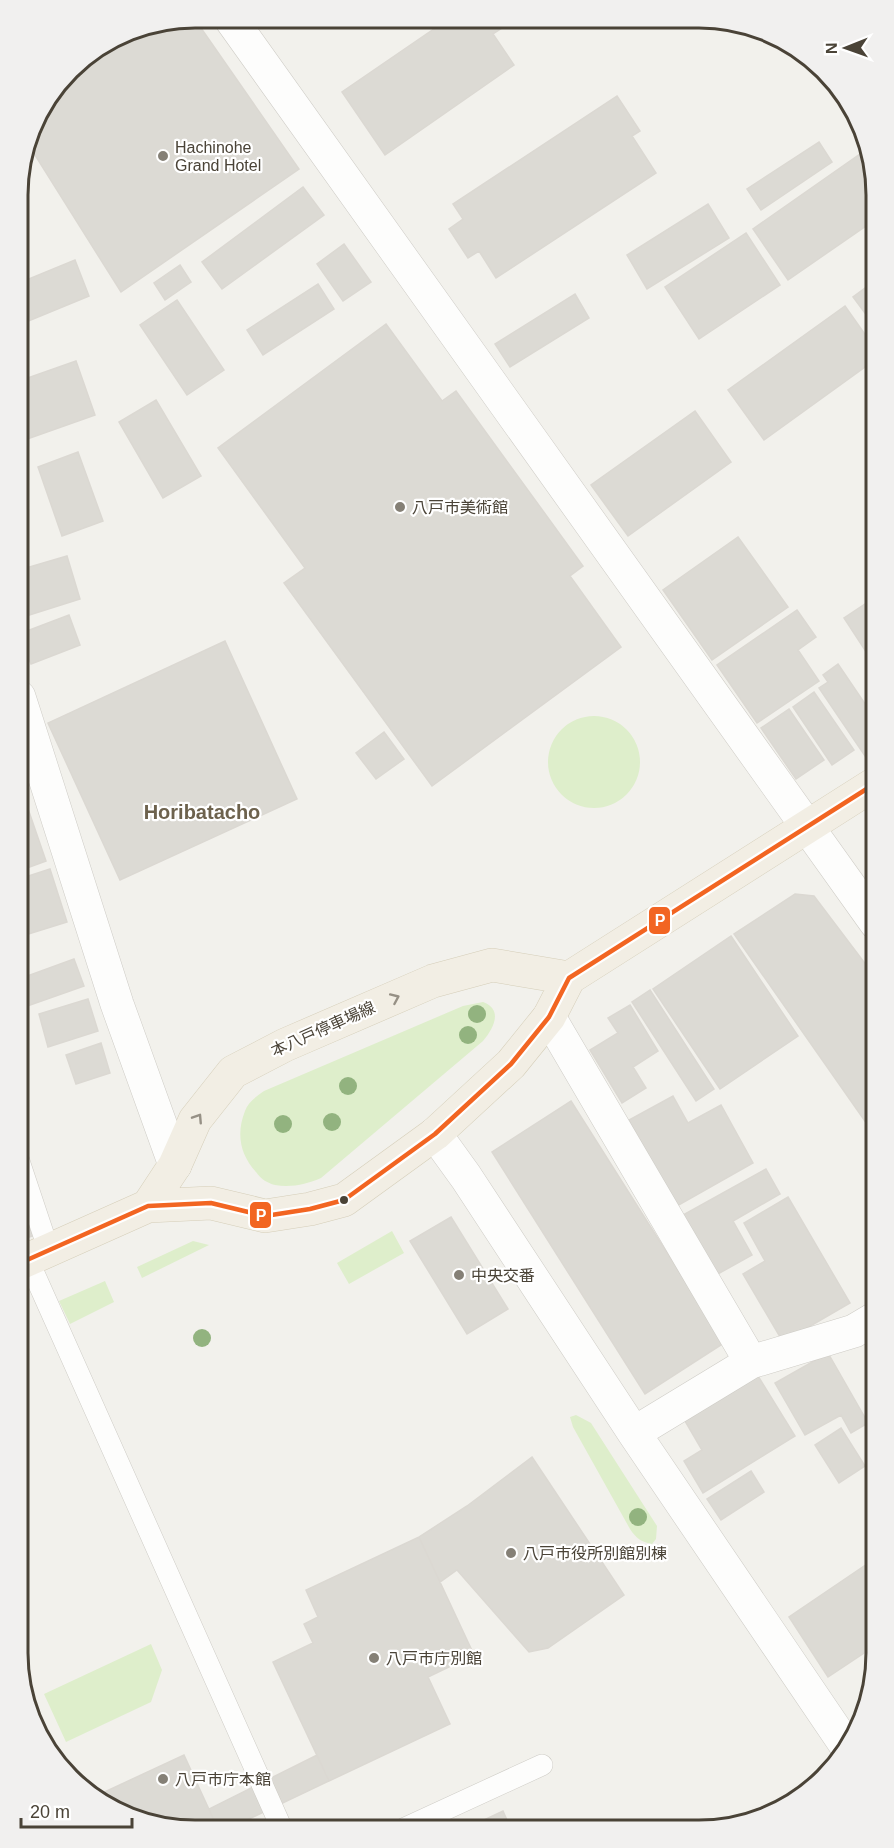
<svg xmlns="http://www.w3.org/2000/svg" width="894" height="1848" viewBox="0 0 894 1848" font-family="Arial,'Noto Sans JP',sans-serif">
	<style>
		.green { fill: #deeecb }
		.building { fill: #dcdad4; stroke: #dbd8d2; stroke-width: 1.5 }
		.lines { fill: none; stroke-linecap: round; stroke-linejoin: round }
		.service-casing { stroke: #ceccc6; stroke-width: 22 }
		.minor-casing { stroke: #ceccc6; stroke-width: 34 }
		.primary-casing { stroke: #d5ceb9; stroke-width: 34 }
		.service { stroke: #fdfdfc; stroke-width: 21 }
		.minor { stroke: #fdfdfc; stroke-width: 33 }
		.primary { stroke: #f2eee4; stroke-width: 33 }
		.bus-1-casing { stroke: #fff; stroke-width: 9 }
		.bus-1 { stroke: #f26522; stroke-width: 4.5 }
		.tree { fill: #92b37f }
		.oneway { stroke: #969085 }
		.poi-dot { fill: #858076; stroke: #fff; stroke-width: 2 }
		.bus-dot { fill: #4a4337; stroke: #fff; stroke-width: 2 }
		.labels { text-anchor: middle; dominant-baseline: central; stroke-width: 4.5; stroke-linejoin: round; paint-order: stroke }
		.poi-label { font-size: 16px; fill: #4a4337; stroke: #fff; text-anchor: start }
		.street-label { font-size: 16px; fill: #4a4337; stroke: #fff }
		.quarter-label { font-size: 20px; font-weight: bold; fill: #6d624d; stroke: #fff }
		.rim { fill: none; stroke: #4a4337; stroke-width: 3 }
		.line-badge { stroke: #fff; stroke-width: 2 }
		.badge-label { font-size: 16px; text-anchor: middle; font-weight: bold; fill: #fff }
	</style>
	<rect width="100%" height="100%" fill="#f2f1ec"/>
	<path class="green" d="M548 762a46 46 0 1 1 92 0a46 46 0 1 1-92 0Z
		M483 1002C504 1010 493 1029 483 1041L321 1178C307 1184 291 1188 275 1185 267 1183 261 1179 256 1172 240 1154 236 1134 245 1111 248 1102 257 1096 264 1091L463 1006Z
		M392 1231 404 1253 349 1284 337 1263Z
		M193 1241 209 1245 142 1278 137 1267Z
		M105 1281 114 1302 70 1324 59 1301Z
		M576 1415 591 1423 657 1526 656 1539 652 1544C641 1542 636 1538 630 1529L573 1427 570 1417Z
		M151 1644 162 1670 151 1702 66 1742 44 1694Z"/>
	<path class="building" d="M194 18 299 169 121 292 28 144 37 117 78 62 128 31Z
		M447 20H500L505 26 493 34 514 65 385 155 342 92Z
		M617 96 640 131 632 136 656 173 496 278 479 251 468 258 449 229 463 219 453 204Z
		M849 112 867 139 868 147 845 115Z
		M819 142 832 162 761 210 747 189Z
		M860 154 872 171 876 196V219L788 280 753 229Z
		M303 187 324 215 222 289 202 262Z
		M708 204 729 238 647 289 627 255Z
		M746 233 780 285 699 339 665 287Z
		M344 244 371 282 343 301 317 264Z
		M75 260 89 296 19 325V283Z
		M180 265 191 282 165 300 154 283Z
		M876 280V328L853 297Z
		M318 284 334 309 263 355 247 330Z
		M575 294 589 318 510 367 495 344Z
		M177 300 224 370 187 395 140 325Z
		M845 306 876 350V359L764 440 728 390Z
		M386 324 442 401 456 391 583 566 570 576 621 647 432 786 284 583 305 568 218 448Z
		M76 361 95 415 19 442V381Z
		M156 400 201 476 163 498 119 422Z
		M695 411 731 462 628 536 591 485Z
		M78 452 103 521 62 536 38 467Z
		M738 537 788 607 712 660 663 590Z
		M67 556 80 599 20 618 19 570Z
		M871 600 876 607V667L844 618Z
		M797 610 816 637 798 650 819 681 757 723 717 665Z
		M69 615 80 645 31 664 19 634Z
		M225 641 297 799 120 880 48 723Z
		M838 664 876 720V748L865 756 819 688 828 682 823 675Z
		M814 692 854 750 832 765 793 707Z
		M789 709 824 760 796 779 761 728Z
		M384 732 404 759 376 779 356 753Z
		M25 800 46 861 19 871V802Z
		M50 869 67 922 19 937V879Z
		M795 894 814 896 876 978V1133L874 1134 734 934Z
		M731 936 798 1036 720 1089 653 989Z
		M74 959 84 986 19 1009V979Z
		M650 990 714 1089 696 1101 632 1002Z
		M88 999 98 1031 48 1047 39 1014Z
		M630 1005 658 1051 633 1067 646 1088 622 1103 590 1050 618 1033 608 1018Z
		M101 1043 110 1073 76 1084 66 1055Z
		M673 1096 688 1123 721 1105 753 1163 677 1206 629 1120Z
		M571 1101 724 1343 645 1394 492 1152Z
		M766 1169 780 1194 733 1221 752 1255 716 1275 683 1215Z
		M18 1192 35 1235 18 1241Z
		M788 1197 850 1303 783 1342 743 1274 765 1261 744 1223Z
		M451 1217 508 1309 467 1334 410 1241Z
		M828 1353 868 1423 851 1433 841 1415 805 1435 775 1383Z
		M758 1376 795 1436 703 1493 684 1461 702 1450 685 1421Z
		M841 1428 865 1466 839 1483 815 1445Z
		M876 1439V1460L867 1444Z
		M532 1457 624 1595 548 1648 529 1652 457 1570 440 1582 419 1537 467 1506Z
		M751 1471 764 1492 721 1520 707 1499Z
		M419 1537 474 1655 428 1677 450 1724 329 1781 273 1662 313 1643 304 1624 318 1617 306 1590Z
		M873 1560 876 1564V1645L828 1677 789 1617Z
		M184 1755 218 1829 172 1828 98 1795Z
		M317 1755 329 1781 228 1829H218L209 1809Z
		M503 1811 511 1829H465Z"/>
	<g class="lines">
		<g class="service-casing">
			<path id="service" d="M18 1158 49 1251
				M28 1260 282 1829
				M403 1829 542 1765"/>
		</g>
		<g class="minor-casing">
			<path id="minor" d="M230 18 876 923
				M19 697 117 1004 175 1165
				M549 1017 751 1362
				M435 1134 466 1177 634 1433 847 1747
				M634 1433 751 1362 854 1331 876 1318"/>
		</g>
		<g class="primary-casing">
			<path id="primary" d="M148 1206 175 1165 195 1120 233 1072 285 1045 433 981 492 965 569 978
				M18 1264 148 1206 211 1203 265 1216 310 1209 344 1200 435 1134 511 1064 549 1017 569 978 876 783"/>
		</g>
		<use href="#service" class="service"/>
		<use href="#minor" class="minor"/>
		<use href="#primary" class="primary"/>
		<g class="bus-1-casing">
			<path id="bus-1" d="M18 1264 148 1206 211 1203 265 1216 310 1209 344 1200 435 1134 511 1064 549 1017 569 978 876 783"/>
		</g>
		<use href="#bus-1" class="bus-1"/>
	</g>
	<g class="tree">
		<circle cx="477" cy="1014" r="9"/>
		<circle cx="468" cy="1035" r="9"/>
		<circle cx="348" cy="1086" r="9"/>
		<circle cx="332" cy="1122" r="9"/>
		<circle cx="283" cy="1124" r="9"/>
		<circle cx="202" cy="1338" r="9"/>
		<circle cx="638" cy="1517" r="9"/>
	</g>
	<defs><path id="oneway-chevron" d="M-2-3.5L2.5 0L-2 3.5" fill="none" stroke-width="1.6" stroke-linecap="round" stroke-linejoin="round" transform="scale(1.5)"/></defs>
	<g class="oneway">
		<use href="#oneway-chevron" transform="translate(395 998) rotate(-24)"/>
		<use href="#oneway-chevron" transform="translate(198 1118) rotate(-57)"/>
	</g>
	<g class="poi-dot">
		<circle cx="163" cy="156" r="6"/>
		<circle cx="400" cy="507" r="6"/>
		<circle cx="459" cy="1275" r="6"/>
		<circle cx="511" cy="1553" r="6"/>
		<circle cx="374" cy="1658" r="6"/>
		<circle cx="163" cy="1779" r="6"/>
	</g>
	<circle class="bus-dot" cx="344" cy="1200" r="5"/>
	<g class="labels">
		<g class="poi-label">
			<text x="175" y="147">Hachinohe<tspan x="175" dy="18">Grand Hotel</tspan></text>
			<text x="412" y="507">八戸市美術館</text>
			<text x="471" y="1275">中央交番</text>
			<text x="523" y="1553">八戸市役所別館別棟</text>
			<text x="386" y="1658">八戸市庁別館</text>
			<text x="175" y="1779">八戸市庁本館</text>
		</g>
		<g class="street-label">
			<text transform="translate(323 1029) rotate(-24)">本八戸停車場線</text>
		</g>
		<g class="quarter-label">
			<text x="202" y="812">Horibatacho</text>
		</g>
	</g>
	<path d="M0 0H894V1848H0ZM195 28H699A167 167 0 0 1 866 195V1653A167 167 0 0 1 699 1820H195A167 167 0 0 1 28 1653V195A167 167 0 0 1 195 28Z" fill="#f1f0ef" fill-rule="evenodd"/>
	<path class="rim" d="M195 28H699A167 167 0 0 1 866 195V1653A167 167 0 0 1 699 1820H195A167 167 0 0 1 28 1653V195A167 167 0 0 1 195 28Z"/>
	<g class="line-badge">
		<rect x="648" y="906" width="23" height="29" rx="6" fill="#f26522"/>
		<rect x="249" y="1201" width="23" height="28" rx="6" fill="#f26522"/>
	</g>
	<g class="badge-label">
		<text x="660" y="926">P</text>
		<text x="261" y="1221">P</text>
	</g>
	<g transform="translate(846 48) rotate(269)" stroke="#ffffff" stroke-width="4.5" paint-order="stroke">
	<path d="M0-4.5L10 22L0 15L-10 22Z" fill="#4a4337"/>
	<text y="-9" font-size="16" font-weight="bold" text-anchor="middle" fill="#4a4337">N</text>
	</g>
	<path d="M21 1818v9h111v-9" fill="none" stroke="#4a4337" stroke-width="3"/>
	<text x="30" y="1818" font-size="18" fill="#4a4337" stroke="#ffffff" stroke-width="4.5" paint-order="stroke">20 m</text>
</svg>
